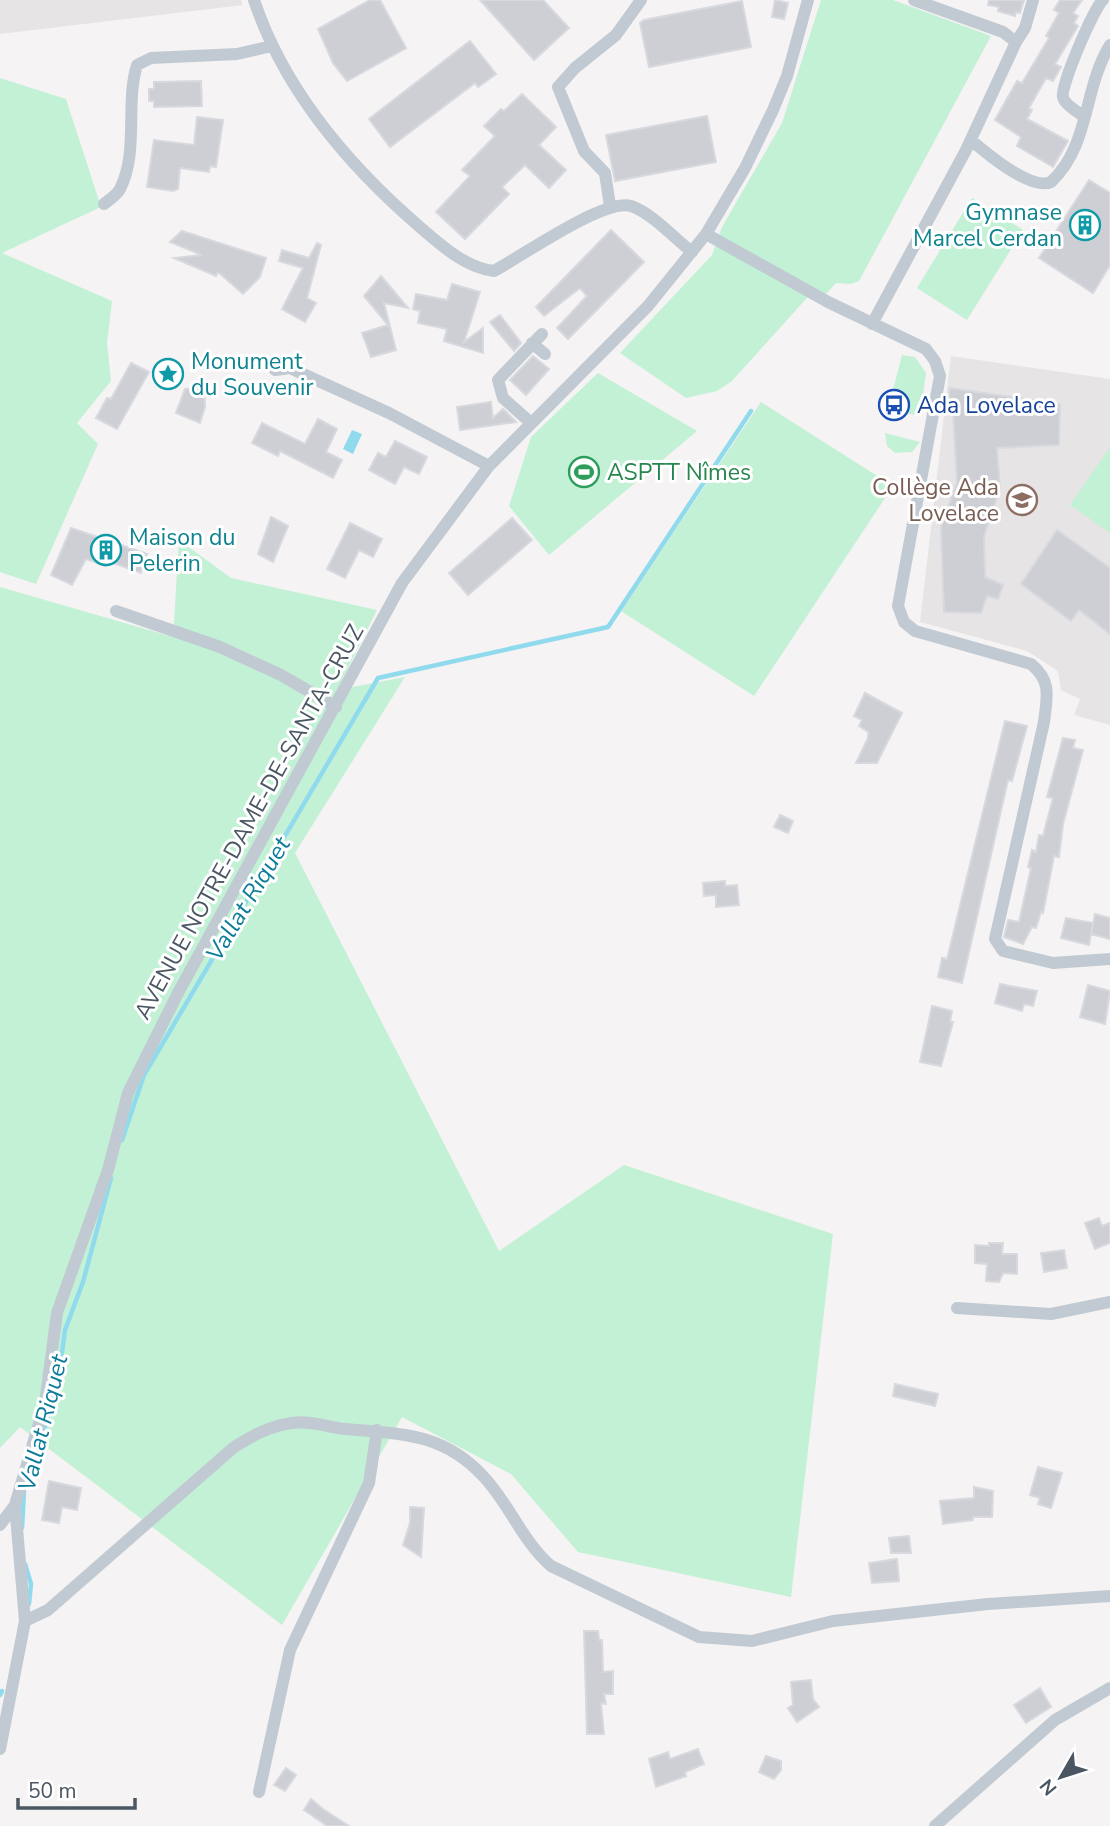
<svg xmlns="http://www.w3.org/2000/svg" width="1110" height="1826" viewBox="0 0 1110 1826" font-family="'Nunito Sans',sans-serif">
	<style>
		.education { fill: #e6e4e5 }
		.green { fill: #c3f1d5 }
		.water { fill: #90daee }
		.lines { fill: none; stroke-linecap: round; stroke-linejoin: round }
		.stream { stroke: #90daee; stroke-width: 4.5 }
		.building { fill: #cdcfd5; stroke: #d7d9de; stroke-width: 2 }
		.street { stroke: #c1cad2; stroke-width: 12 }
		.labels { text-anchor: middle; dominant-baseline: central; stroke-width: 6; stroke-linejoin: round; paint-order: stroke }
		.culture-label { font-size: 23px; fill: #0d838f; stroke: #fff; text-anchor: start }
		.transit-label { font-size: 23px; fill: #164399; stroke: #fff; text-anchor: start }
		.leisure-label { font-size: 23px; fill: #27864d; stroke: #fff; text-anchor: start }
		.education-label { font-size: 23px; fill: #785e54; stroke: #fff; text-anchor: end }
		.street-label { font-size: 23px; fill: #4a5661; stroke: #fff }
		.water-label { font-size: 24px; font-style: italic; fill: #0c7c9b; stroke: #fff }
	</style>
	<rect width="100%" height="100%" fill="#f5f3f3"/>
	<path class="education" d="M0 0H241L243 5 0 34Z
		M951 356 1110 379V725L1074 715 1080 699 1061 690 1058 671 1027 651 920 622Z"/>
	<path class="green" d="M821 0H893L991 36 859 281 851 284 836 283 826 294 815 289 732 381 717 391 686 398 620 353 712 255 722 227 782 123Z
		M0 78 66 99 101 207 2 253 112 301 107 343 111 381 77 423 98 444 36 584 0 572Z
		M972 198 1023 230 967 320 917 288Z
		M902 355 915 357 926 373 920 416 896 411 900 392 893 390Z
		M598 373 697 431 549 555 509 506 531 437Z
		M761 402 893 486 754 696 621 611Z
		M885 433 920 442 912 452 895 453 887 446Z
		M1110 447V533L1070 505Z
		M179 540 231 578 377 610 337 690 405 677 295 853 499 1251 624 1165 833 1234 791 1597 578 1552 511 1474 402 1417 282 1625 20 1427 0 1448V587L173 637Z"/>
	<path class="water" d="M352 430 362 434 353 454 343 449Z"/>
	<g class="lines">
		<path class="stream" d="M122 1140 144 1075 378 678 608 627 751 411
			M31 1473 58 1382 65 1330 83 1282 111 1178
			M22 1528 24 1491
			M25 1564 31 1584 29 1604
			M0 1695 2 1691"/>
	</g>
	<path class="building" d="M370 0H380L406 48 347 81 333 63 318 29Z
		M480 0H543L569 28 534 60Z
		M775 0 788 3 784 19 772 17Z
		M989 0H1024L1020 13 1016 12 1015 16 998 11 999 7 988 5Z
		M1060 0H1082L1073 13 1078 16 1074 23 1078 26 1055 64 1061 67 1053 81 1046 78 1029 108 1032 110 1027 119 1068 141 1053 167 1017 146 1021 137 995 120 1017 81 1022 83 1049 38 1046 36 1059 13 1054 10Z
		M742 1 751 47 649 67 640 23 644 20Z
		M470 41 496 74 478 87 475 83 390 147 369 119Z
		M201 81 202 106 154 107V101H149V89H154V82Z
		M522 94 556 127 539 145 566 170 549 188 525 165 502 187 509 194 465 239 436 212 470 176 462 170 495 136 484 126 501 109 504 111Z
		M707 116 716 162 615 181 606 135Z
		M197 117 223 120 216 167 210 166 209 172 180 168 178 189 173 191 147 187 154 140 194 145Z
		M1089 180 1110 193V265L1093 293 1039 258Z
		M611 230 644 262 568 339 557 328 587 296 580 288 544 316 536 307Z
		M182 231 266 258 260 277 243 294 218 272 216 276 174 258 202 255 170 242Z
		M317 243 321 245 307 298 316 303 305 322 282 309 303 268 279 261 282 250 309 258Z
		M381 276 408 308 384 303 396 350 371 357 362 333 388 325 364 296Z
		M452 284 480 292 464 342 483 328V353L444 341 447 329 418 323 420 311 413 309 416 294 447 300Z
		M500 315 521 343 514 351 490 322Z
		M533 356 549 369 526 395 510 380Z
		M131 363 149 372 117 429 96 418 107 398 111 399Z
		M204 387 205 407 200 423 176 413 185 389Z
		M950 388 1060 404 1059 445 997 448 1000 489 984 536 985 577 1003 585 998 599 987 596 981 613 944 612 941 527 957 482 953 411 947 410Z
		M491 402 493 418 503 409 516 422 460 430 457 407Z
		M318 419 337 429 326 452 342 460 333 478 280 451 278 456 252 443 262 423 305 444Z
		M395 441 427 457 419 474 404 467 395 484 369 470 378 453 386 457Z
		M271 517 288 526 273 562 258 554Z
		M512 518 532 540 468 595 449 573Z
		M350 523 382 539 373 557 359 550 345 578 327 569Z
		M71 528 147 554 141 573 108 561 106 566 86 559 72 585 51 575Z
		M1057 530 1110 568V634L1079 610 1071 621 1021 584Z
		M865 693 902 713 877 763H856L868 738V732L859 726 862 720 854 716Z
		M1005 721 1027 726 1012 781 1008 780 962 983 938 977 942 958 947 959Z
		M1063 738 1075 740 1073 748 1083 750 1063 824 1059 857 1054 856 1043 913 1041 912 1036 928 1032 927 1023 944 1004 937 1008 920 1019 922 1031 868 1028 867 1032 850 1036 852 1039 835 1043 836 1053 798 1047 797Z
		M780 815 793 821 788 833 774 827Z
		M725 881V886L737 885 739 905 716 907V895L704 896 703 883Z
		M1095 914 1110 918V939L1091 934Z
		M1066 918 1093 923 1089 945 1061 938Z
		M1000 984 1037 991 1033 1006 1024 1004 1022 1011 995 1003Z
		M1088 985 1110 991 1105 1024 1080 1017Z
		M932 1006 952 1011 950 1022H953L941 1066 920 1062Z
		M1099 1218 1102 1226 1110 1223V1243L1095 1249 1085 1223Z
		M989 1243H1003L1002 1254H1017V1274L1003 1273 999 1282 986 1281 987 1264 975 1263V1245L989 1246Z
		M1064 1250 1067 1268 1044 1272 1041 1253Z
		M895 1384 938 1394 935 1406 893 1396Z
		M1038 1467 1062 1473 1051 1508 1038 1504 1040 1498 1030 1495Z
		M49 1481 81 1488 77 1510 62 1507 59 1523 42 1520Z
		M974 1487 993 1491 992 1517H973V1520L943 1524 940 1501 974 1498Z
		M410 1507 424 1508 421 1557 403 1545 410 1523Z
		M909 1536 911 1553H891L889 1538Z
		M897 1559 899 1581 872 1583 869 1563Z
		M584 1631H598L599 1640H602L603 1672 613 1671V1694H604L606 1704 601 1703 604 1734H587Z
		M811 1680 813 1699 819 1707 797 1722 788 1708 793 1705 791 1682Z
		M1040 1688 1051 1707 1026 1723 1014 1705Z
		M698 1749 704 1764 685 1772 686 1776 656 1787 649 1759 668 1752 670 1759Z
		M766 1756 781 1761V1770L774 1779 759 1772Z
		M286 1768 296 1775 285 1791 274 1785Z
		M311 1799 323 1809 349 1826H327L304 1810Z"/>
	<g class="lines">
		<path class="street" d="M254 0C284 90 350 167 421 228 442 246 466 268 494 271 522 256 604 198 631 206 652 213 674 238 692 252
			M914 0 1003 32 1016 42
			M1083 116C1078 112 1064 104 1063 97 1060 86 1095 6 1103 0
			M971 140C986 153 1031 191 1051 182 1090 146 1083 89 1110 45
			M104 204C109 200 117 195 120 189 139 152 125 104 137 65L151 58 237 54 272 46
			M610 206 605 173 584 151 558 87 575 68 616 35 641 0
			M706 234 828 302 926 349 935 361 940 376 898 606 904 622 915 631 1031 664C1052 681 1047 697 1044 722L995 939 1003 951 1053 963 1110 959
			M872 324 966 150 1016 42 1025 28 1033 0
			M532 343 545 354
			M275 370 290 368 389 413 489 466
			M530 422 503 398 498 380 542 334
			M116 611 220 647 281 675 336 707
			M957 1308 1051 1314 1110 1302
			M0 1525 15 1505
			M25 1621 48 1610 233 1448C252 1436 269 1426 292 1423 309 1420 327 1427 345 1429 400 1434 442 1432 483 1476 509 1503 522 1541 551 1566L699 1637 752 1641 833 1621 988 1604 1110 1596
			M0 1749 25 1621 15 1505 45 1403 57 1313 108 1170 128 1093 178 993 402 583 489 466 648 306 706 234 745 168 773 110 787 76 808 0
			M259 1792 290 1650 369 1483 377 1430
			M935 1826 1055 1720 1110 1688"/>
	</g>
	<defs>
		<g id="building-ring" transform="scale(1.575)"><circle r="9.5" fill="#fff" stroke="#0f9aa8" stroke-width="1.5"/><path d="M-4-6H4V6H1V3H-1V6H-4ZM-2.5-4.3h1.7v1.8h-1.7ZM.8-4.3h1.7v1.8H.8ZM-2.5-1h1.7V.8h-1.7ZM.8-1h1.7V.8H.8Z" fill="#0f9aa8"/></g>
		<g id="sight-ring" transform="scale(1.575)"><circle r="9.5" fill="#fff" stroke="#0f9aa8" stroke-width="1.5"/><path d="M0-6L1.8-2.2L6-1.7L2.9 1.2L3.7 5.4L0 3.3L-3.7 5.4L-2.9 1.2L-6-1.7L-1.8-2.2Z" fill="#0f9aa8"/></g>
		<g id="bus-ring" transform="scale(1.575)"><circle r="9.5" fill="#fff" stroke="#1a4fb4" stroke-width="1.5"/><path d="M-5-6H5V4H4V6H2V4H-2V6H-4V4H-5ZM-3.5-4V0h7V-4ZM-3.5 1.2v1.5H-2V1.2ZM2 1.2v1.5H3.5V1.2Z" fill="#1a4fb4"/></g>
		<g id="stadium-ring" transform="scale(1.575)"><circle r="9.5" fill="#fff" stroke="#2e9e5b" stroke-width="1.5"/><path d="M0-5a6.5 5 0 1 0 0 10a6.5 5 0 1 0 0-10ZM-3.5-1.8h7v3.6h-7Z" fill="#2e9e5b"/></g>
		<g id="school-ring" transform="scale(1.575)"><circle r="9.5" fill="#fff" stroke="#8d6e63" stroke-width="1.5"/><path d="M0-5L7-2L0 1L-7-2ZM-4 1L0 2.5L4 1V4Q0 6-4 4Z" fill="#8d6e63"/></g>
	</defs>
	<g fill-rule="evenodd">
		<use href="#building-ring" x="1085" y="225"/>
		<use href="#sight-ring" x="168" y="374"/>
		<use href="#bus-ring" x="894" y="405"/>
		<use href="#stadium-ring" x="584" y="472"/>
		<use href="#school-ring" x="1022" y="500"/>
		<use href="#building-ring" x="106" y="550"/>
	</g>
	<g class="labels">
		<g class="culture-label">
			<text x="1062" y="212" text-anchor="end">Gymnase<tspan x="1062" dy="26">Marcel Cerdan</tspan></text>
			<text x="191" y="361">Monument<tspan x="191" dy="26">du Souvenir</tspan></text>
			<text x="129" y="537">Maison du<tspan x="129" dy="26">Pelerin</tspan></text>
		</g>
		<g class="transit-label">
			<text x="917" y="405">Ada Lovelace</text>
		</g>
		<g class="leisure-label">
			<text x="607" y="472">ASPTT Nîmes</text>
		</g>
		<g class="education-label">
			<text x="999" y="487">Collège Ada<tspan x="999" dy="26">Lovelace</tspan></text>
		</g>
		<g class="street-label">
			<text transform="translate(249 822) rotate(-61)">AVENUE NOTRE-DAME-DE-SANTA-CRUZ</text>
		</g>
		<g class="water-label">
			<text transform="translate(248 899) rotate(-59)">Vallat Riquet</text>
			<text transform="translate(43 1423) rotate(-76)">Vallat Riquet</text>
		</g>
	</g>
	<g transform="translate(1061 1777) rotate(231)" stroke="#ffffff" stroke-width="5" paint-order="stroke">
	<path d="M0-5L12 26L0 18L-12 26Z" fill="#4a5661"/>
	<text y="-10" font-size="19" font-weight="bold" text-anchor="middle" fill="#4a5661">N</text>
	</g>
	<path d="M18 1798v10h117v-10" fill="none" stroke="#4a5661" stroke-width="3.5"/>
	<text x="28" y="1798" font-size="21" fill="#4a5661" stroke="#ffffff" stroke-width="5" paint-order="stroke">50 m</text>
</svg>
